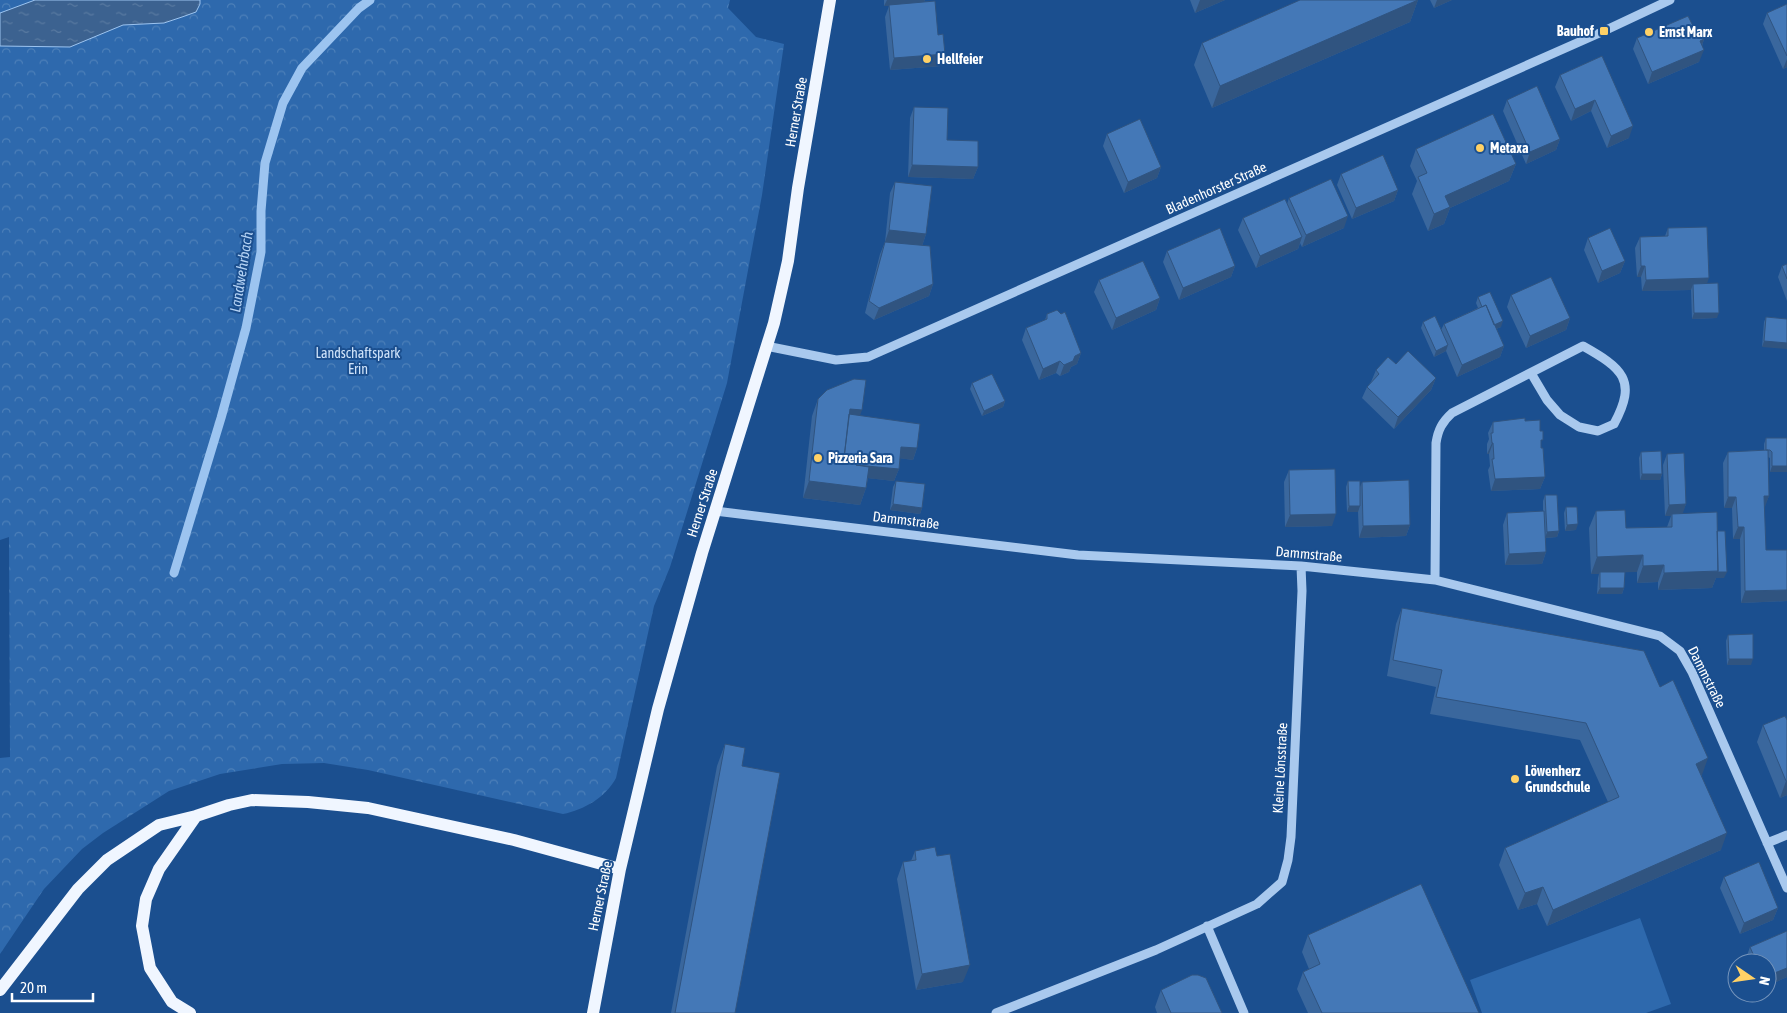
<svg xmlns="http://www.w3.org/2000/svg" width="1787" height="1013" viewBox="0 0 1787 1013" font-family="'Asap Condensed',sans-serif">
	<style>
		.park { fill: url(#park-crowns) }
		.garden { fill: #2e69ad }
		.water { fill: url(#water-ripples); stroke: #9cc4f0 }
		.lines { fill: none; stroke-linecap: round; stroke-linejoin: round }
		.stream { stroke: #9cc4f0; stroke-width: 9 }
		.minor { stroke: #a9c9ee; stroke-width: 9 }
		.major { stroke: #f0f6ff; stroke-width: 12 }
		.wall { fill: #3a679d }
		.shaded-wall { fill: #305480 }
		.building { fill: #4478b7; stroke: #305480 }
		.poi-dot { fill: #ffd166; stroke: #1b4f8f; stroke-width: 2 }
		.labels { text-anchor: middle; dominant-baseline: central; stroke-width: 4; stroke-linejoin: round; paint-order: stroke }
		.poi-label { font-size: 14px; font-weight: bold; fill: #fff; stroke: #1b4f8f; text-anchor: start }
		.street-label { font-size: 14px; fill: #fff; stroke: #1b4f8f }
		.park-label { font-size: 14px; fill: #cfe3fa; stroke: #1b4f8f }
		.water-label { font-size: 15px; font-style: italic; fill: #b5d3f5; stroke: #1b4f8f }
	</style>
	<defs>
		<pattern id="park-crowns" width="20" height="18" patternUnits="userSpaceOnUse" patternTransform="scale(1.25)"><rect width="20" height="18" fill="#2e69ad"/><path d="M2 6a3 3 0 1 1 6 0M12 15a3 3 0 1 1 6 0" fill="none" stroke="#4d80b9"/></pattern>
		<pattern id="water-ripples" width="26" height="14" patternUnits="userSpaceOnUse" patternTransform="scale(1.25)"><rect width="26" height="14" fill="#3c6290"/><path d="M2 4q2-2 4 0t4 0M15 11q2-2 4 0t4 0" fill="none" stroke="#597aa1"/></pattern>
	</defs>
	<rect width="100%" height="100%" fill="#1b4f8f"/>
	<path class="park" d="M0 0H730L728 8 756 37 784 44 762 195 727 383 670 567 654 606 616 778C606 797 584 810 563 814L368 770 324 763 282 764 220 774 169 791 103 833 82 849 44 889 0 954V758L10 757 9 537 0 540Z"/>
	<path class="garden" d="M1640 918 1671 1004 1646 1013H1482L1470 980Z"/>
	<path class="water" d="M35 0H200V4L196 12 182 17 164 23 123 25 70 47 0 46V13Z"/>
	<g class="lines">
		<path class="stream" d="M174 573 221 418 246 328 261 252V211L265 163 283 103 302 68 359 8 370 0"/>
		<path class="minor" d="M766 346 836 360 868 357 1604 31 1670 0
			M715 511 1078 555 1301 566 1435 580 1660 636 1680 651 1692 672 1787 888
			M1435 580 1436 443C1438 430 1442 422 1452 413L1583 346C1622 368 1638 380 1614 424L1598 431 1579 427 1560 415 1547 400 1531 373
			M1767 843 1787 835
			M1207 926 1244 1013
			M996 1013 1156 950 1257 904 1282 882 1288 860 1291 837 1302 591 1301 566"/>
		<path class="major" d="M0 990 78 889 107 860 159 825 196 816 229 805 252 800 308 802 368 808 514 840 620 869
			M190 1013 172 1002 150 968 142 926 146 899 159 869 196 816
			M593 1013 620 869 658 709 702 553 774 323 788 261 798 188 830 0"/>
	</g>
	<path class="wall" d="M884 0H925L924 2 938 35 945 54 941 66 890 70 885 17 889 6H884Z
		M1190 0H1225L1195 13Z
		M1418 0 1410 22 1212 108 1194 65 1202 43Z
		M1430 0H1452L1434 8Z
		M1787 4V67L1783 69 1763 24 1767 13Z
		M1695 30 1704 39 1702 46 1699 62 1648 84 1633 49 1637 38Z
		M1602 56 1629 138 1607 148 1591 111 1571 121 1555 87 1560 75Z
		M1507 100 1560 139 1556 150 1526 164 1503 111Z
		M914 107 947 140 978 167 973 179 908 177 910 118Z
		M1107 134 1161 167 1157 178 1124 193 1103 146Z
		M1416 149 1516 164 1509 181 1450 208 1444 224 1428 231 1412 194 1417 181 1410 166Z
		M1341 174 1398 190 1394 201 1352 219 1337 185Z
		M895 182 926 234 922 246 933 284 929 296 874 320 865 313 880 254 885 242 890 193Z
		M1289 198 1344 228 1302 247 1300 243 1298 249 1256 268 1238 230 1243 218 1287 204Z
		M1668 228 1707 283 1717 318 1692 319 1691 290 1642 291 1641 277H1637L1635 248 1640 237 1665 236Z
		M1588 238 1625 261 1620 273 1598 283 1584 250Z
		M1167 251 1235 266 1231 277 1179 300 1163 262Z
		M1787 264V301L1778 277 1782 266Z
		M1099 280 1160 298 1156 310 1112 330 1094 292Z
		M1511 295 1570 318 1566 330 1526 348 1507 307Z
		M1478 297 1501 327 1496 329 1504 346 1500 357 1457 377 1446 351 1434 357 1421 328 1423 322 1441 330 1444 324 1478 308 1476 303Z
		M1047 314 1081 353 1077 364 1071 367 1069 372 1060 376 1056 373 1039 380 1022 340 1026 328 1045 320Z
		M1766 317 1787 319 1762 347 1764 322Z
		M1396 364 1436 378 1431 390 1394 429 1362 398 1367 387 1371 382 1376 370Z
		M972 383 1005 401 1003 407 982 416 970 389Z
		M818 399 860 416 917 448 913 460 900 458 899 469 894 481 868 478 866 488 860 505 803 498 812 416Z
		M1525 421 1541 446 1545 477 1540 489 1491 491 1488 470 1490 466 1489 454H1487V444L1489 439 1488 433 1493 422Z
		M1766 438H1787V472H1770V458L1768 457 1769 496 1764 507 1766 550H1787V601L1741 603 1740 539H1733L1732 508H1724L1723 463 1728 452 1764 450V444Z
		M1641 452 1662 474 1660 480H1640L1639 458Z
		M1667 454 1686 504 1682 513 1717 531 1724 578H1716L1712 588 1658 590V582L1637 583V572H1625L1624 588 1622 594H1597L1598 578 1599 574H1591L1589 528 1596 511 1626 528 1667 527 1671 516H1665L1663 465Z
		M1289 470 1332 526 1285 527 1284 482Z
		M896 481 922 508 920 514 890 510 893 487Z
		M1348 481 1360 487 1362 482 1410 525 1406 536 1359 538 1358 511 1347 512 1346 487Z
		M1545 495 1559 531 1557 537 1546 538V552L1542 564 1505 565 1503 525 1507 513 1543 512V501Z
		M1566 507 1576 530 1565 531 1564 513Z
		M1402 608 1660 687 1702 775 1701 776 1721 850 1547 926 1537 904 1518 910 1499 865 1505 848 1608 802 1580 740 1430 714 1436 687 1387 676 1396 624Z
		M1728 635 1751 665H1727L1726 641Z
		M1787 720V795L1780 798 1757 742 1763 725Z
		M725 744 742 766 735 1013H671L717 766Z
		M915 851 963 982 916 990 897 879 903 862 911 861Z
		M1724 877 1778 908 1773 920 1740 934 1720 888Z
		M1787 931V977L1767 986V963H1748L1746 958 1750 947Z
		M1308 935 1479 1013H1308L1297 989 1303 972 1309 969 1302 952Z
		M1161 990 1222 1013H1157L1155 1007Z"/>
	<path class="shaded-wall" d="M887 0H925L922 6H884Z
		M1200 0H1225L1195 13Z
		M1418 0 1410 22 1212 108 1220 86Z
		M1437 0H1452L1434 8Z
		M1704 39 1700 51V41Z
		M1704 50 1699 62 1648 84 1652 72Z
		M945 54 941 66 890 70 894 58Z
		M1787 59V67L1783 69Z
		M1595 100 1591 111 1571 121 1575 109Z
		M1633 126 1629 138 1607 148 1611 136Z
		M1560 139 1556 150 1526 164 1530 152Z
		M1516 164 1509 181 1450 208 1444 224 1428 231 1434 214 1445 196Z
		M912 165 978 167 973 179 908 177Z
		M1161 167 1157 178 1124 193 1128 182Z
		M1398 190 1394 201 1352 219 1356 208Z
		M1348 216 1344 228 1302 247 1306 235Z
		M889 230 926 234 922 246 885 242Z
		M1302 237 1298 249 1256 268 1260 256Z
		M1625 261 1620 273 1598 283 1602 271Z
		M1235 266 1231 277 1179 300 1183 288Z
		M1641 266H1645L1641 277H1637Z
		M1709 278 1705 289 1693 284 1691 290 1642 291 1646 280Z
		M933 284 929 296 874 320 879 308Z
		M1160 298 1156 310 1112 330 1116 318Z
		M1694 313H1719L1717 318 1692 319Z
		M1570 318 1566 330 1526 348 1530 336Z
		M1503 321 1501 327 1488 332 1491 326Z
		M1764 341 1787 343V349L1762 347Z
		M1448 345 1446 351 1434 357 1436 351Z
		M1504 346 1500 357 1457 377 1462 365Z
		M1081 353 1077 364 1071 367 1069 372 1060 376 1064 365 1075 356Z
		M1060 361 1056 373 1039 380 1043 369Z
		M1436 378 1431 390 1394 429 1398 417Z
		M1005 401 1003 407 982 416 984 411Z
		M850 409 862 410 856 427 846 426Z
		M1492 443H1493L1489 454H1487Z
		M901 447 917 448 913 460 897 458Z
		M842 463 899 469 894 481 838 475Z
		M1772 466H1787V472H1770Z
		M1642 474H1662L1660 480H1640Z
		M1545 477 1540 489 1491 491 1495 479Z
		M809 481 866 488 860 505 803 498Z
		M1764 496H1769L1765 507H1760Z
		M1728 497H1736L1732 508H1724Z
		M893 504 922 508 920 514 890 510Z
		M1686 504 1682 516 1672 514 1671 516H1665L1669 505Z
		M1349 506H1360L1358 512H1347Z
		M1336 514 1332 526 1285 527 1290 515Z
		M1578 524 1576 530 1565 531 1567 525Z
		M1410 525 1406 536 1359 538 1363 526Z
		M1738 527H1744L1740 539H1733Z
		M1559 531 1557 537 1545 538 1547 532Z
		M1546 552 1542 564 1505 565 1509 554Z
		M1643 555 1637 572 1600 573V572L1599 574H1591L1597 557Z
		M1664 565 1658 582 1637 583 1643 566Z
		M1718 571 1727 572 1724 578H1716L1712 588 1658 590 1664 573Z
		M1600 588H1624L1622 594H1597Z
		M1787 590V601L1741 603 1745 591Z
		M1729 659H1753L1751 665H1727Z
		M1708 758 1702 775 1690 781 1696 764Z
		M1786 781H1787V795L1780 798Z
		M1727 833 1721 850 1547 926 1553 910Z
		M1543 887 1537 904 1518 910 1525 893Z
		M1778 908 1773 920 1740 934 1744 923Z
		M970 965 963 982 916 990 922 974Z
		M1787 968V977L1767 986V976Z"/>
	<path class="building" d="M1300 0H1418L1220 86 1202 43Z
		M935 1 938 35 943 34 945 54 894 58 889 5Z
		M1787 4V56L1767 13Z
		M1688 16 1695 30 1700 28 1704 39 1700 41 1704 50 1652 72 1637 38Z
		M1602 56 1633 126 1611 136 1595 100 1575 109 1560 75Z
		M1537 86 1560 139 1530 152 1507 100Z
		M914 107 948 108 947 140 978 141V167L912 165Z
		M1493 114 1516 164 1445 196 1450 207 1434 214 1418 177 1427 173 1416 149Z
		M1140 119 1161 167 1128 182 1107 134Z
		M1383 155 1398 190 1356 208 1341 174Z
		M1331 179 1348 216 1306 235 1289 198Z
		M895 182 932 186 926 234 889 230Z
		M1285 199 1302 237 1260 256 1243 218Z
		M1707 227 1709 278 1646 280 1645 266H1641L1640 237 1668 236V228Z
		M1220 228 1235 266 1183 288 1167 251Z
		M1610 228 1625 261 1602 271 1588 238Z
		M885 242 930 246 933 284 879 308 869 301Z
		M1143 261 1160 298 1116 318 1099 280Z
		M1787 264V279L1782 266Z
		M1551 277 1570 318 1530 336 1511 295Z
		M1718 283 1719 313H1694L1693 284Z
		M1490 292 1503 321 1494 325 1486 305 1482 307 1478 297Z
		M1486 305 1504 346 1462 365 1444 324Z
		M1057 310 1061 314 1065 312 1081 353 1075 356 1073 361 1064 365 1060 361 1043 369 1026 328 1047 319V314Z
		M1435 316 1448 345 1436 351 1423 322Z
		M1766 317 1787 319V343L1764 341Z
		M1408 351 1436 378 1398 417 1367 387 1379 374 1376 370 1388 357 1396 364Z
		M992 374 1005 401 984 411 972 383Z
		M854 379 866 380 862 410 850 409 844 458 856 459V465L869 467 866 488 809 481 818 399 827 390Z
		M849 414 920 424 917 448 901 447 899 469 856 465V459L844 458Z
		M1525 418V421L1540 420V431H1543V440H1541V448H1543L1545 477 1495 479 1492 459H1494L1493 443H1492L1491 433H1493V422Z
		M1766 438H1787V466H1772V452L1770 450H1766Z
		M1768 450 1769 496H1764L1766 550H1787V590L1745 591 1744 527H1738L1736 497H1728V452Z
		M1661 451 1662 474H1642L1641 452Z
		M1684 453 1686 504 1669 505 1667 454Z
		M1335 469 1336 514 1290 515 1289 470Z
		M1409 480 1410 525 1363 526 1362 482Z
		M896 481 925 484 922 508 893 504Z
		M1348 481H1360V506H1349Z
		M1545 495H1557L1559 531 1547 532Z
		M1566 507H1577L1578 524 1567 525Z
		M1625 510 1626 528 1672 527V514L1717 512 1718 571 1664 573V565L1643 566V555L1597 557 1596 511Z
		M1544 511 1546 552 1509 554 1507 513Z
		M1717 531H1725L1727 572H1718Z
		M1600 572H1625L1624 588H1600Z
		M1402 608 1644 651 1660 687 1673 680 1708 758 1696 764 1727 833 1553 910 1543 887 1525 893 1505 848 1619 797 1586 723 1436 697 1442 670 1393 660Z
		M1753 634V659H1729L1728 635Z
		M1785 716 1787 720V781H1786L1763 725Z
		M725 744 745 748 742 766 780 773 735 1013H675Z
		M935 847 937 856 950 854 970 965 922 974 903 862 916 860 915 851Z
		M1759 862 1778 908 1744 923 1724 877Z
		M1421 884 1479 1013H1322L1303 972 1320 964 1308 935Z
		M1787 931V968L1767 976V963H1757L1750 947Z
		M1192 975H1198L1206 978 1222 1013H1171L1161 990Z"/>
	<g class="poi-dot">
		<rect x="1599" y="26" width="10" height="10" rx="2.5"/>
		<circle cx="1649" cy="32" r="5"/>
		<circle cx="927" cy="59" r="5"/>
		<circle cx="1480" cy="148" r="5"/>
		<circle cx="818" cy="458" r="5"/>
		<circle cx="1515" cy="779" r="5"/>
	</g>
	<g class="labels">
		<g class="poi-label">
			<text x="1594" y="31" text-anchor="end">Bauhof</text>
			<text x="1659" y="32">Ernst Marx</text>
			<text x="937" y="59">Hellfeier</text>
			<text x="1490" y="148">Metaxa</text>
			<text x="828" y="458">Pizzeria Sara</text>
			<text x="1525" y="771">Löwenherz<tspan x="1525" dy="16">Grundschule</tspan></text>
		</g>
		<g class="street-label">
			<text transform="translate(796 112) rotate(-80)">Herner Straße</text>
			<text transform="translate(1216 188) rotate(-24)">Bladenhorster Straße</text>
			<text transform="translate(702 503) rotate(-72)">Herner Straße</text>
			<text transform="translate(906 520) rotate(7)">Dammstraße</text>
			<text transform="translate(1309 554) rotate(5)">Dammstraße</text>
			<text transform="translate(1707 677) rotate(63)">Dammstraße</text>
			<text transform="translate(1280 768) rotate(-87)">Kleine Lönsstraße</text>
			<text transform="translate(600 896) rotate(-78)">Herner Straße</text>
		</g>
		<g class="park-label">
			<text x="358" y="353">Landschaftspark<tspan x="358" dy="16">Erin</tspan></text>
		</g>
		<g class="water-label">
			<text transform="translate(241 272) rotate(-81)">Landwehrbach</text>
		</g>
	</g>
	<g transform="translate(1752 978) rotate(103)"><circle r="24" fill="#1b4f8f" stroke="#7695bc"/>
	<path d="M0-4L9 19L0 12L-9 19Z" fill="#ffd166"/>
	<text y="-8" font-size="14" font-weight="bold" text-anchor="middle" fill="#ffffff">N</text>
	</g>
	<path d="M12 993v8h81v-8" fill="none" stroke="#ffffff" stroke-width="2.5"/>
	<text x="20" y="993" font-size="15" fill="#ffffff" stroke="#1b4f8f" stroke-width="4" paint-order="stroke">20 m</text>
</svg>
